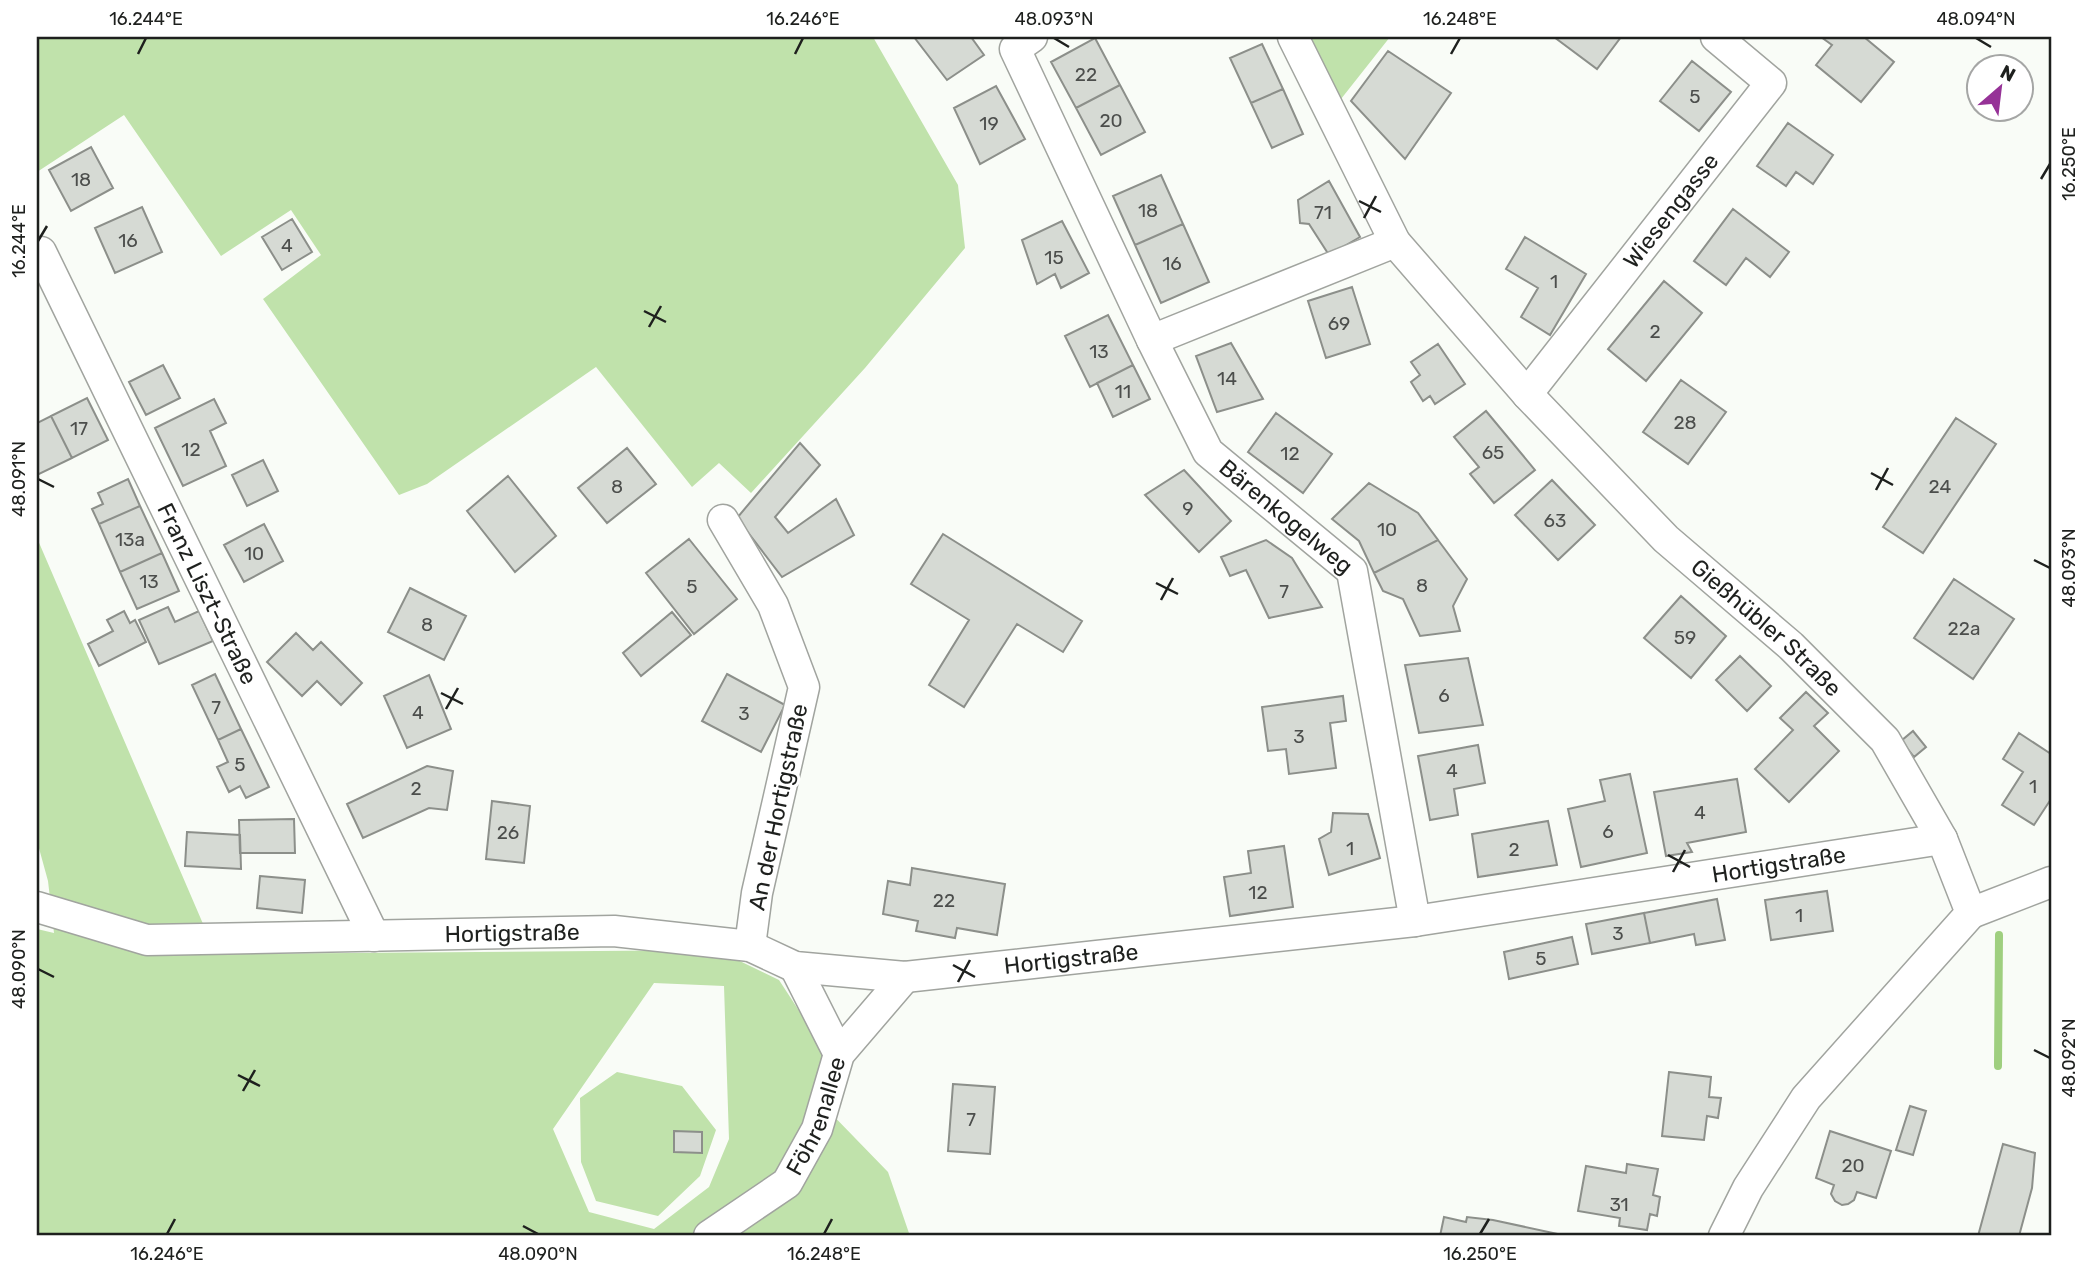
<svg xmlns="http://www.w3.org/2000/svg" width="2088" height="1273" viewBox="0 0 2088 1273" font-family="Rubik,sans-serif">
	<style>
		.green { fill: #c0e2ab; fill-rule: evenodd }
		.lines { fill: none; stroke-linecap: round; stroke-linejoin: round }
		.stream { stroke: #9fcf7f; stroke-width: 8 }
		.building { fill: #d6dad4; stroke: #8c8f8a; stroke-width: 2 }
		.street-casing { stroke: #a1a49f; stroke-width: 33 }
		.street { stroke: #fff; stroke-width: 30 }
		.ticks { fill: none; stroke: #1e201e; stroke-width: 2.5 }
		.labels { text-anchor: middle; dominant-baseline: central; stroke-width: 6; stroke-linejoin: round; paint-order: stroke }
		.number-label { font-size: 19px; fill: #4c4e4c }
		.street-label { font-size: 23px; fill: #1e201e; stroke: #fff }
		.neatline { fill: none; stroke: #1e201e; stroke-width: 2.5 }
		.ticks-label { font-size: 18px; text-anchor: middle; fill: #1e201e }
	</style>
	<rect width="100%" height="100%" fill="#f9fcf7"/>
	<path class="green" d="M37 37H873L958 185 965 248 865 368 751 493 719 463 692 487 596 367 427 484 399 495 263 299 321 255 291 210 221 256 124 115 37 172Z
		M1310 37H1390L1341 99Z
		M37 538 216 954 717 950 779 980 824 1049 821 1103 888 1172 910 1236H37V929L54 933 48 881 37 841ZM654 983 724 986 729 1139 709 1187 654 1229 589 1212 553 1129Z
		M617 1072 682 1086 716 1130 700 1176 658 1216 596 1201 581 1162 580 1098Z"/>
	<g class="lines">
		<path class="stream" d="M1998 1066 1999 935"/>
	</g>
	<path class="building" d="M914 37H971L984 55 947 80Z
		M1554 37H1621L1597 69Z
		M1821 37H1864L1894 62 1861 102 1816 65 1832 45Z
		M1095 38 1120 85 1076 108 1051 62Z
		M1262 44 1283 89 1251 103 1230 58Z
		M1388 51 1451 93 1405 159 1351 101Z
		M1692 61 1731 92 1699 131 1660 101Z
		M1120 85 1145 132 1101 155 1076 108Z
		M996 86 1025 139 980 164 954 108Z
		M1283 89 1303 134 1272 148 1251 103Z
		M1788 123 1833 155 1813 184 1796 172 1786 186 1757 166Z
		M91 147 113 188 71 211 49 170Z
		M1161 175 1183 224 1135 245 1113 196Z
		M1329 181 1360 237 1329 255 1309 224 1300 223 1298 200Z
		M142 207 162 252 115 273 95 228Z
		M1733 209 1789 252 1770 277 1746 258 1726 285 1694 261Z
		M292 219 312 252 282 270 262 237Z
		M1062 221 1089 273 1061 288 1055 274 1037 284 1022 240Z
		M1183 224 1209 282 1161 303 1135 245Z
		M1525 237 1586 274 1550 335 1521 317 1538 288 1506 269Z
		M1664 281 1702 313 1646 381 1608 349Z
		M1352 287 1370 344 1326 358 1308 301Z
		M1108 315 1133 365 1090 387 1065 336Z
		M1231 343 1263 399 1217 412 1196 356Z
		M1438 344 1465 384 1435 404 1430 396 1423 401 1411 382 1420 375 1411 362Z
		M163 365 180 398 146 415 129 382Z
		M1133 365 1150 399 1113 417 1097 383Z
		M1681 380 1726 412 1688 464 1643 432Z
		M87 398 108 440 72 458 51 416Z
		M214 399 226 423 210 431 226 466 183 486 155 428Z
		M1486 411 1535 470 1494 503 1470 474 1479 467 1454 437Z
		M1276 413 1332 454 1303 493 1248 452Z
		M51 416 72 458 37 475V423Z
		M1956 418 1996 444 1923 553 1883 527Z
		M800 443 820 465 775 517 788 533 836 499 854 535 782 577 737 518Z
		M627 448 656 484 607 523 578 488Z
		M263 460 278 491 247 506 232 475Z
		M1184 470 1231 521 1199 552 1145 495Z
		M508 476 556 536 515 572 467 511Z
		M128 479 140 506 99 524 92 509 103 504 98 493Z
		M1552 480 1595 525 1558 560 1515 515Z
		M1369 483 1418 513 1438 540 1374 573 1359 541 1332 519Z
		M140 506 162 553 120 572 99 524Z
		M264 524 283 561 244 582 224 545Z
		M943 534 1082 621 1063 652 1017 624 964 707 929 685 969 620 911 584Z
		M689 539 737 599 694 634 646 573Z
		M1266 540 1292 558 1322 607 1269 618 1246 570 1230 576 1221 557Z
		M1438 540 1467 579 1453 606 1460 631 1420 636 1403 599 1383 591 1374 573Z
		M162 553 179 591 137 609 120 572Z
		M1954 579 2014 619 1973 679 1914 638Z
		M410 588 466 616 444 660 388 632Z
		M1681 596 1726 636 1691 678 1644 638Z
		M168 607 175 622 199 611 213 641 159 664 139 620Z
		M124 611 130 623 135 620 146 642 99 666 88 644 113 631 107 620Z
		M672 612 691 635 641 676 623 653Z
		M296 633 313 650 321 642 362 683 341 705 317 681 302 696 267 662Z
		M1740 656 1771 686 1747 711 1716 680Z
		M1468 658 1483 725 1419 733 1405 665Z
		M215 674 241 729 218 740 192 685Z
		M727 674 785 705 761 752 702 721Z
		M429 675 451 729 407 748 384 696Z
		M1806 692 1828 713 1814 726 1839 751 1789 802 1755 769 1793 730 1780 718Z
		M1343 696 1346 721 1330 723 1336 768 1289 774 1286 749 1268 751 1262 707Z
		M241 729 269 787 246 798 240 786 229 792 217 767 228 762 218 740Z
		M1913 731 1926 747 1914 757 1901 741Z
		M2019 733 2051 754V799L2034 825 2002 805 2023 772 2003 759Z
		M1478 745 1485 783 1454 789 1458 815 1430 820 1418 756Z
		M427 766 453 771 447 810 429 808 363 838 347 804Z
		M1630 774 1647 853 1581 867 1568 809 1605 801 1600 780Z
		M1737 779 1746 832 1687 843 1692 852 1666 856 1654 792Z
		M492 801 530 806 524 863 486 859Z
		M1333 813 1368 814 1380 858 1329 875 1319 839 1331 832Z
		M294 819 295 853H240L239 820Z
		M1548 821 1557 865 1478 877 1472 834Z
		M187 832 240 835 241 869 185 866Z
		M1284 846 1293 907 1230 916 1224 877 1251 873 1248 851Z
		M912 868 1005 884 997 935 957 928 955 938 916 931 918 921 883 914 888 881 910 885Z
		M260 876 305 880 302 913 257 908Z
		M1827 891 1833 931 1771 940 1765 900Z
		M1717 899 1725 940 1696 945 1694 934 1650 943 1644 913Z
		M1644 913 1650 943 1592 954 1586 924Z
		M1572 937 1578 964 1509 979 1504 952Z
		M1669 1072 1711 1077 1709 1097 1721 1098 1718 1118 1707 1116 1704 1140 1662 1136Z
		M953 1084 995 1087 990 1154 948 1151Z
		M1910 1106 1926 1111 1913 1155 1896 1150Z
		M674 1131 702 1132V1153L674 1152Z
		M1830 1131 1891 1151 1876 1198 1857 1192 1854 1200 1848 1204 1842 1205 1835 1201 1831 1194 1834 1185 1816 1178Z
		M2003 1144 2035 1153 2032 1188 2019 1236H1978Z
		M1627 1164 1658 1169 1653 1195 1660 1197 1657 1216 1650 1214 1647 1230 1619 1226 1620 1218 1578 1211 1586 1166 1626 1173Z
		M1444 1217 1466 1222 1467 1217 1493 1220 1567 1236H1440Z"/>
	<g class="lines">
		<g class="street-casing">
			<g id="street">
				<path id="s1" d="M1032 37 1015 49 1152 340 1208 452 1352 571 1415 921"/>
				<path id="s2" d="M1293 37 1395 242 1527 394 1666 539 1791 646 1885 740 1942 839 1971 913 1806 1098 1748 1188 1724 1236"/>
				<path id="s3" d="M41 252 374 936"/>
				<path d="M1152 340 1395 242"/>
				<path id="s4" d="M1527 394 1771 83 1716 37"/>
				<path d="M723 520 773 605 804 687 757 893 750 946"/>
				<path id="s5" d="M37 907 147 940 614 931 750 946 795 967 905 977 1415 921 1942 839"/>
				<path d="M1971 913 2051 882"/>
				<path d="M795 967 839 1054"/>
				<path id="s6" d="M709 1236 787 1183 817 1129 839 1054 905 977"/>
			</g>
		</g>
		<use href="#street" class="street"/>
	</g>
	<path class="ticks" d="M1054 38 1069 47M1976 38 1991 47M138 54 146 38M795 54 803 38M1451 54 1460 38M2041 179 2050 164M1359 201 1381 212M1364 218 1376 196M38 241 47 226M644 311 666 322M649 327 661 306M1871 473 1893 485M38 479 54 487M1876 490 1888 468M2034 560 2050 568M1156 583 1178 594M1161 600 1173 578M441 693 463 704M446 709 458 688M1668 855 1690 867M1673 872 1685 850M953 965 975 977M38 969 54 977M958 982 970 960M2034 1050 2050 1058M238 1075 260 1086M243 1091 255 1070M523 1226 538 1234M167 1234 175 1219M824 1234 832 1219M1480 1234 1489 1219"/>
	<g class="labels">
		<g class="number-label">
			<text x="1086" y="74">22</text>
			<text x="1695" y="96">5</text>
			<text x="1111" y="120">20</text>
			<text x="989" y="123">19</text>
			<text x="81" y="179">18</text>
			<text x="1148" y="210">18</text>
			<text x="1323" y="212">71</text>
			<text x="128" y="240">16</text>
			<text x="287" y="245">4</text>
			<text x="1054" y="257">15</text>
			<text x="1172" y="263">16</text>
			<text x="1554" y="281">1</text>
			<text x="1339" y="323">69</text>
			<text x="1655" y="331">2</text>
			<text x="1099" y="351">13</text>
			<text x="1227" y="378">14</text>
			<text x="1123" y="391">11</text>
			<text x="1685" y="422">28</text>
			<text x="79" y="428">17</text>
			<text x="191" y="449">12</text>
			<text x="1493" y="452">65</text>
			<text x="1290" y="453">12</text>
			<text x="617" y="486">8</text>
			<text x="1940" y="486">24</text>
			<text x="1188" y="508">9</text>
			<text x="1555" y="520">63</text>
			<text x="1387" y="529">10</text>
			<text x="130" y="539">13a</text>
			<text x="254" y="553">10</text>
			<text x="149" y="581">13</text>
			<text x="1422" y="585">8</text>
			<text x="692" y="586">5</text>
			<text x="1284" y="591">7</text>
			<text x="427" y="624">8</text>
			<text x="1964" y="628">22a</text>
			<text x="1685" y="637">59</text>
			<text x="1444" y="695">6</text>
			<text x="216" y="707">7</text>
			<text x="418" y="712">4</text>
			<text x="744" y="713">3</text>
			<text x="1299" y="736">3</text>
			<text x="240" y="764">5</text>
			<text x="1452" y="770">4</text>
			<text x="2033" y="786">1</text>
			<text x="416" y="788">2</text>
			<text x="1700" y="812">4</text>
			<text x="1608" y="831">6</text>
			<text x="508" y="832">26</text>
			<text x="1350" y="848">1</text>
			<text x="1514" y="849">2</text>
			<text x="1258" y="892">12</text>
			<text x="944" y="900">22</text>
			<text x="1799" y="915">1</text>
			<text x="1618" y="933">3</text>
			<text x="1541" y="958">5</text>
			<text x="971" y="1119">7</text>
			<text x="1853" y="1165">20</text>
			<text x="1619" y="1204">31</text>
		</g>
		<g class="street-label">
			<text stroke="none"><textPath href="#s4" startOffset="233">Wiesengasse</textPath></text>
			<text stroke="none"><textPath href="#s1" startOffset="569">Bärenkogelweg</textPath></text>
			<text stroke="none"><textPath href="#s3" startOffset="380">Franz Liszt-Straße</textPath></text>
			<text stroke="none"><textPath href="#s2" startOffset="765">Gießhübler Straße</textPath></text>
			<text transform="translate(778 807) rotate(-78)">An der Hortigstraße</text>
			<text stroke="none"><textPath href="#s5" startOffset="1760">Hortigstraße</textPath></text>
			<text stroke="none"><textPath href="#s5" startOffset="480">Hortigstraße</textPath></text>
			<text stroke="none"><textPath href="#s5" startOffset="1046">Hortigstraße</textPath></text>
			<text stroke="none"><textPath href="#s6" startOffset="168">Föhrenallee</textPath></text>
		</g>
	</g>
	<rect width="2088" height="1273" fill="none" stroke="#ffffff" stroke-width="77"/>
	<g transform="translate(2000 88) rotate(28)"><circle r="33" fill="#ffffff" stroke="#a5a6a5" stroke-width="2"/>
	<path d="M0-5L12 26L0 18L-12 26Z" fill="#963297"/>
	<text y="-10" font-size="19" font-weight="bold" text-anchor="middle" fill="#1e201e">N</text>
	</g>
	<rect x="38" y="38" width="2012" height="1196" class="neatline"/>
	<g class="ticks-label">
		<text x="146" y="25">16.244°E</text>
		<text x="803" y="25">16.246°E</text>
		<text x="1054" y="25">48.093°N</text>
		<text x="1460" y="25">16.248°E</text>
		<text x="1976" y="25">48.094°N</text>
		<text transform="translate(2069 164) rotate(-90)" y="6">16.250°E</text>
		<text transform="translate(19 241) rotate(-90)" y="6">16.244°E</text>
		<text transform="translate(19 479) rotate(-90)" y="6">48.091°N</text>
		<text transform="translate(2069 568) rotate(-90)" y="6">48.093°N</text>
		<text transform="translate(19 969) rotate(-90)" y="6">48.090°N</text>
		<text transform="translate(2069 1058) rotate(-90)" y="6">48.092°N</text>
		<text x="167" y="1260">16.246°E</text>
		<text x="538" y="1260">48.090°N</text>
		<text x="824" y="1260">16.248°E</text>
		<text x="1480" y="1260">16.250°E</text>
	</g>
</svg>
